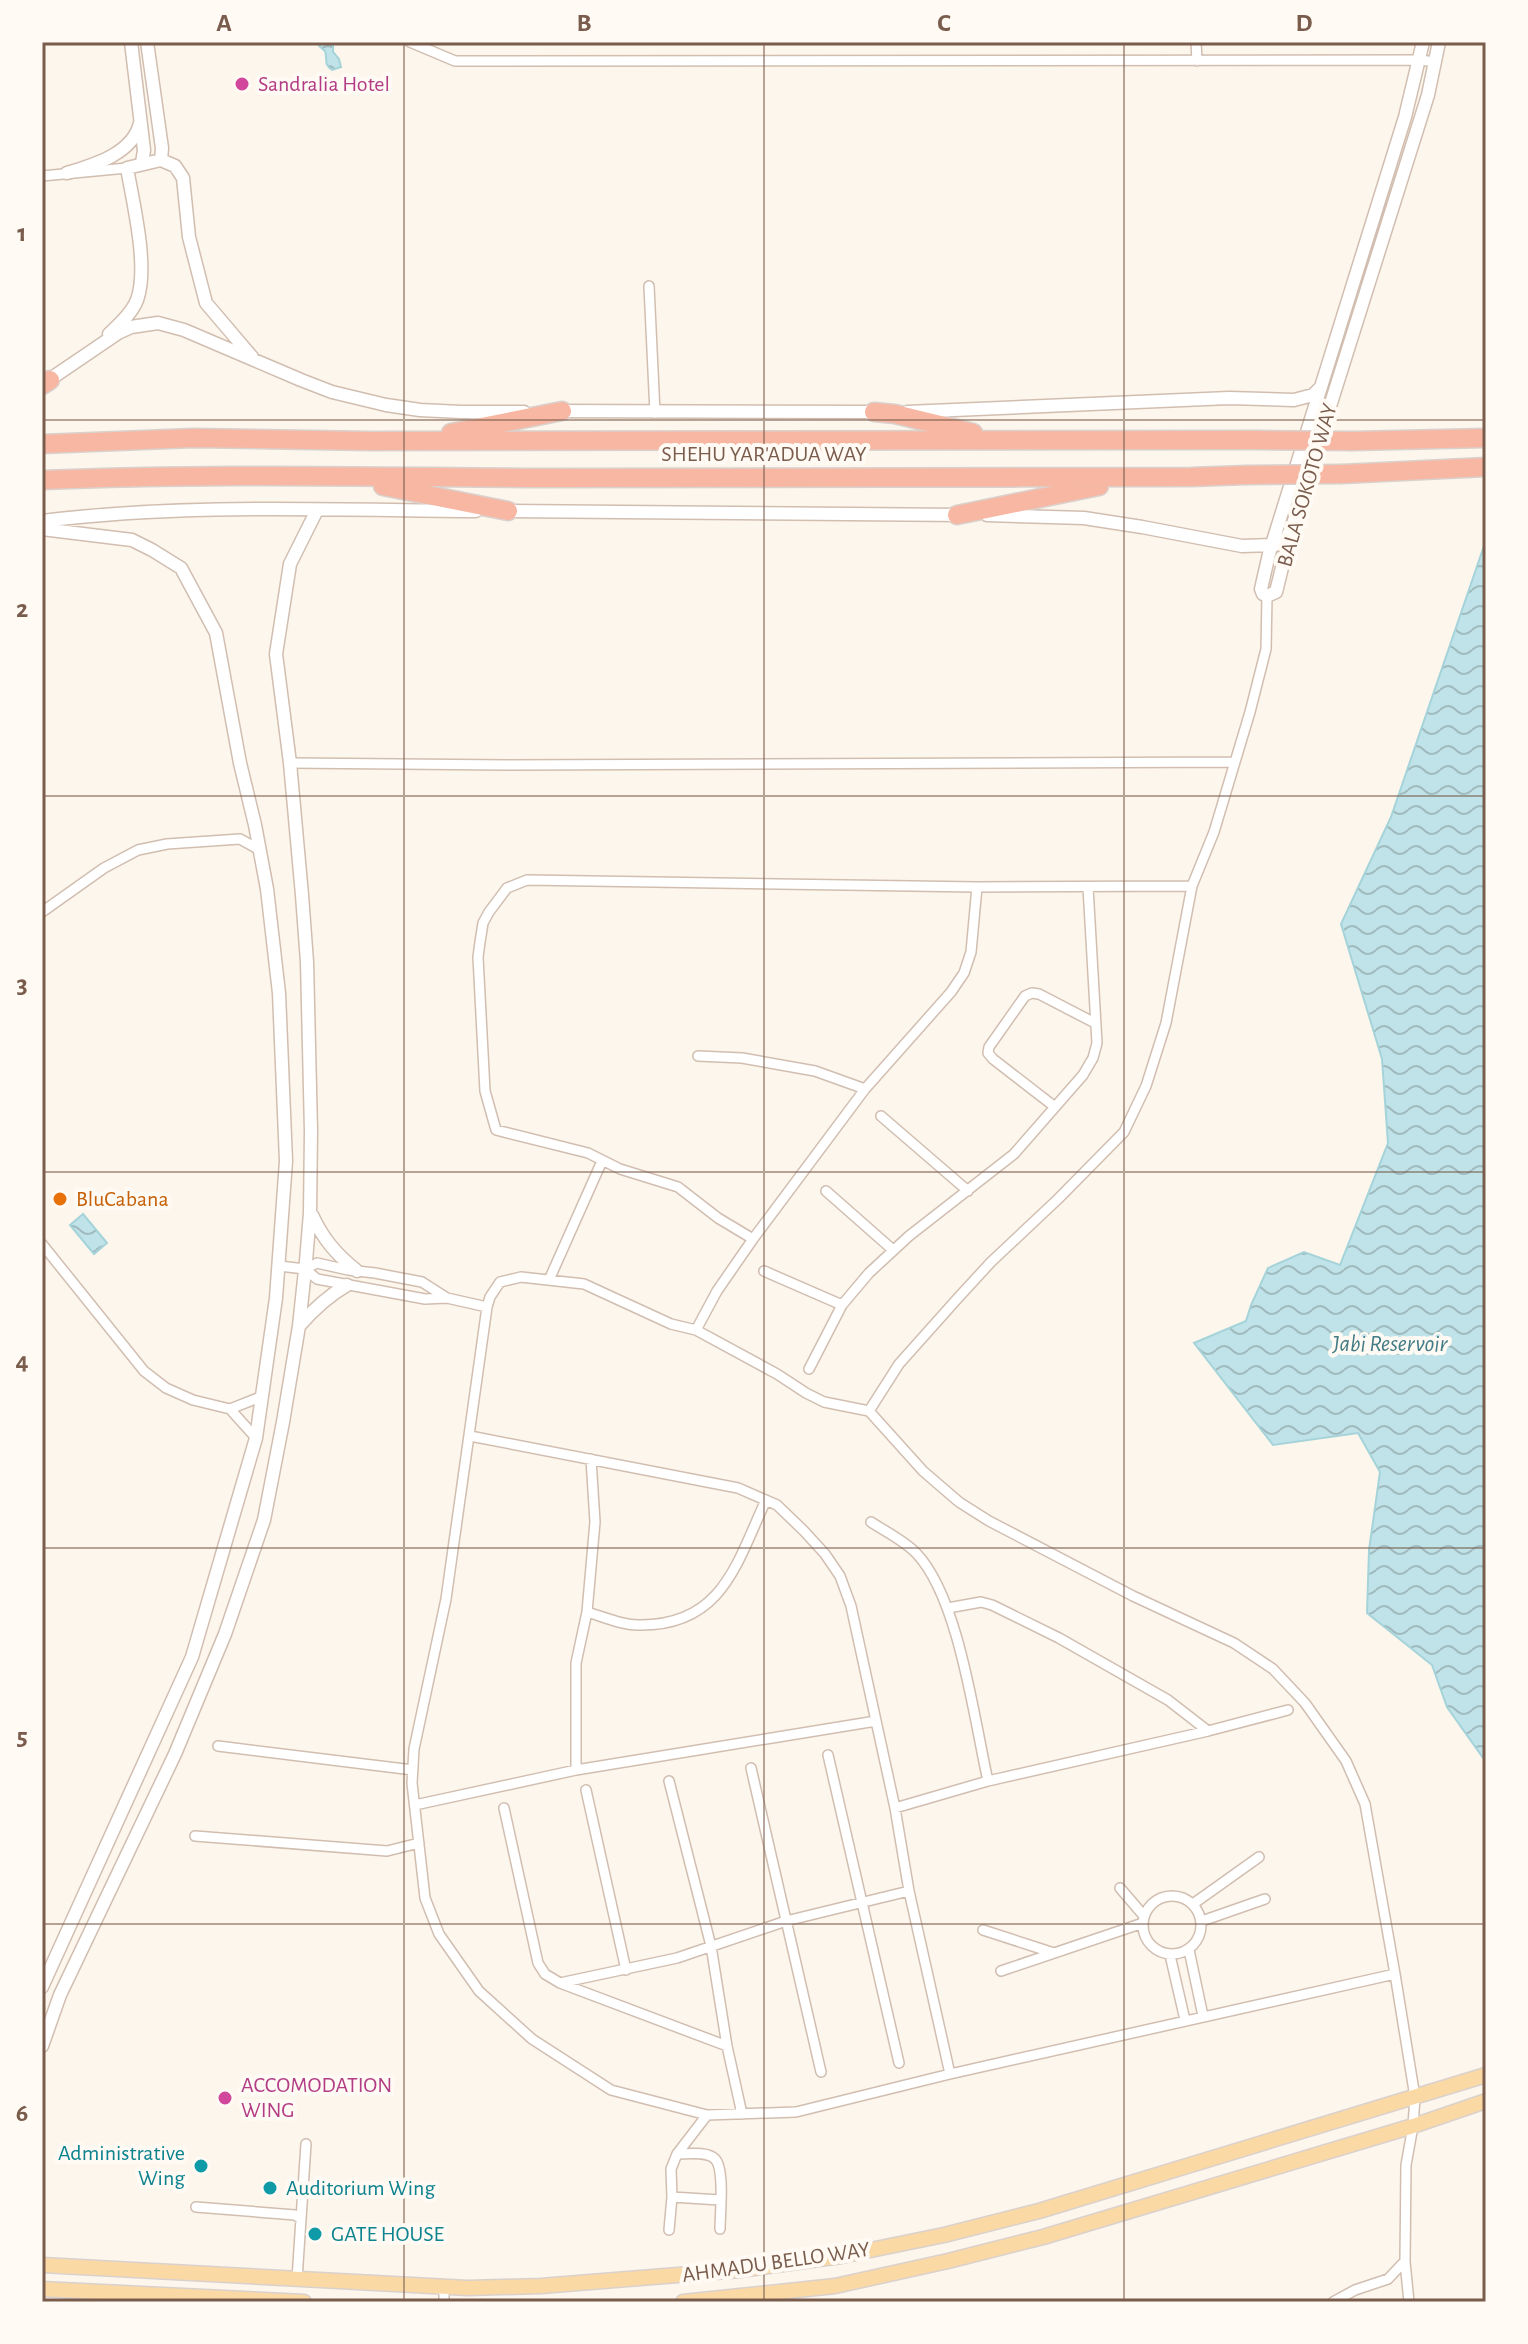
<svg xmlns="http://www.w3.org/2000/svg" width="1528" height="2344" viewBox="0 0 1528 2344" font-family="'Alegreya Sans',sans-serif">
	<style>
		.water { fill: url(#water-waves); stroke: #a5d3da; stroke-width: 2 }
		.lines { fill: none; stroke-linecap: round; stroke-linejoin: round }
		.minor-casing { stroke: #d1beb0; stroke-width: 12 }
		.tertiary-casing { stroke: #d1beb0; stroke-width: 15 }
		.primary-casing { stroke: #dad1cd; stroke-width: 17 }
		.motorway-casing { stroke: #dad1cd; stroke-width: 21 }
		.minor { stroke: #fff; stroke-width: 9 }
		.tertiary { stroke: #fff; stroke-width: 12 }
		.primary { stroke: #fbd9a5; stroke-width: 14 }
		.motorway { stroke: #f7b7a3; stroke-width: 18 }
		.motorway-bridge-casing { stroke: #dad1cd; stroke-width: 21; stroke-linecap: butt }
		.motorway-bridge { stroke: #f7b7a3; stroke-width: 18 }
		.grid { fill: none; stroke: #7a5c4d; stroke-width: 2; stroke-opacity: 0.55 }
		.hotel-dot { fill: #d1479c; stroke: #fffaf3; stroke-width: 3 }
		.food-dot { fill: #e8710a; stroke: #fffaf3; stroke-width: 3 }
		.culture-dot { fill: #0f9aa8; stroke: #fffaf3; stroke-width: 3 }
		.labels { text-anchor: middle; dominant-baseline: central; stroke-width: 8; stroke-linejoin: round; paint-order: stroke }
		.hotel-label { font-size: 22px; fill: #b23c85; stroke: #fffaf3; text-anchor: start }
		.street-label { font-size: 22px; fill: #7a5c4d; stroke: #fffaf3 }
		.food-label { font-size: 22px; fill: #c56008; stroke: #fffaf3; text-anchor: start }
		.culture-label { font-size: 22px; fill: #0d838f; stroke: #fffaf3; text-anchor: start }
		.water-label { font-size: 24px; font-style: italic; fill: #437c86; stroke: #fffaf3 }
		.neatline { fill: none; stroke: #7a5c4d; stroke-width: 3 }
		.grid-label { font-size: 26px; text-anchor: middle; font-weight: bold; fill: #7a5c4d }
	</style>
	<defs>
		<pattern id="water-waves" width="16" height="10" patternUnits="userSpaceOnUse" patternTransform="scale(2)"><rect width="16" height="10" fill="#bfe3e8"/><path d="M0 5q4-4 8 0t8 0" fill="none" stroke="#a0bbbe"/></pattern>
	</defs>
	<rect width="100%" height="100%" fill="#fdf6ec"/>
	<path class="water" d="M318 42H333V52L339 59 341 67 332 70C323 64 328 59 325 51L319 46Z
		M1486 540V1762L1447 1707 1432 1665 1367 1613 1369 1550 1380 1472 1358 1433 1273 1445 1194 1343 1246 1321 1251 1305 1268 1268 1304 1252 1340 1265 1388 1143 1382 1059 1341 924 1391 817Z
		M83 1214 107 1243 94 1254 70 1225Z"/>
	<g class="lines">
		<g class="minor-casing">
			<path id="minor" d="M410 42 455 61 1420 60 1436 62
				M1196 42 1197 61
				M42 176 127 168
				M649 286 655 413
				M290 763 508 765 1235 762
				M42 912 104 868 138 850 167 844 240 839 260 850
				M698 1056 742 1058 815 1071 865 1089
				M1055 1107 993 1059 988 1053 989 1047 1025 996 1032 993 1039 994 1095 1023
				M881 1116 968 1191
				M826 1191 893 1250
				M753 1239 718 1218 678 1187 620 1169 588 1153 496 1130 485 1091 478 957 480 942 483 923 489 912 507 888 527 880 977 887 1192 886
				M42 1244 144 1371 166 1388 193 1400 230 1409 256 1438
				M279 1266 305 1269 317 1263 348 1270 375 1273 422 1282 447 1298
				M305 1269 317 1279 425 1299 447 1298 487 1307 446 1599 414 1749 412 1783 425 1898 439 1934 479 1991 532 2039 611 2090 707 2115 796 2112 950 2074 1395 1974 1415 2097 1413 2126 1406 2165 1405 2261 1388 2279 1355 2290 1333 2302
				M764 1271 842 1305
				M549 1280 602 1161
				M487 1307 490 1297 500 1282 521 1277 584 1284 671 1324 696 1330 777 1374 806 1393 824 1402 869 1411 923 1471 959 1502 989 1521 1133 1596 1234 1643 1273 1669 1305 1703 1346 1761 1365 1804 1395 1974
				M696 1330 717 1291 753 1239 865 1089 951 992 964 973 971 952 977 887
				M809 1369 842 1305 869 1273 909 1236 1014 1154 1083 1075 1093 1058 1097 1043 1088 887
				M230 1409 263 1396
				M869 1411 899 1364 957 1299 991 1262 1058 1199 1124 1132 1146 1086 1166 1023 1192 886 1214 832 1250 712 1266 649 1267 596
				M470 1436 738 1488 777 1505 804 1531 825 1554 840 1576 851 1606 895 1808 909 1891 950 2074
				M871 1522C886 1532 905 1541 917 1554 959 1599 974 1719 988 1781
				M948 1608 981 1602 992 1605 1059 1638 1168 1700 1208 1731
				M587 1612C604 1617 624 1626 641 1625 723 1625 737 1562 766 1500
				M218 1746 413 1770
				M828 1755 899 2063
				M751 1768 821 2072
				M576 1770V1663L587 1612 595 1522 591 1459
				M669 1781 711 1946 727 2046 742 2114
				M586 1790 626 1970
				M415 1805 576 1770 876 1721
				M504 1808 538 1963 545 1974 560 1983 727 2046
				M895 1808 988 1781 1208 1731 1288 1710
				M195 1836 387 1851 419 1843
				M1120 1888 1144 1916
				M1143 1925a29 29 0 1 1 58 0a29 29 0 1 1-58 0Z
				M1193 1904 1259 1857
				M1202 1921 1265 1899
				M983 1930 1054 1953
				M1189 1950 1203 2016
				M1170 1955 1185 2020
				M1001 1971 1143 1923
				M560 1983 677 1958 786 1921 909 1891
				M677 2154C688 2154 707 2151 715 2159 725 2169 720 2214 720 2229
				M672 2197 720 2200
				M196 2207 295 2215 301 2219 297 2279
				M301 2219 306 2144
				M669 2230 672 2197 671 2169 677 2154 707 2115
				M1405 2262 1409 2302
				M444 2302V2286"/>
		</g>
		<g class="tertiary-casing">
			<path id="tertiary" d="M131 42 144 150 142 163
				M147 42 162 148 161 160
				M1423 42 1405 117 1269 554 1261 589 1263 594 1267 596 1276 592 1292 527 1428 95 1439 42
				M161 160 175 166 183 178 189 237 206 303 252 357
				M67 173C93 165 133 154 140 123
				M109 334C119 325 132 313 137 300 149 267 133 203 127 168L161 160
				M43 384 118 333 131 327 158 323 184 330 301 380 332 392 386 405 420 410 461 412H524
				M555 411 880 412
				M907 412 1229 398 1294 400 1313 395 1320 388
				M503 511 964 515
				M987 515 1084 518 1142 527 1242 546 1276 545 1287 537 1292 527
				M42 521C186 503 332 510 476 511
				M42 529 132 540 152 550 181 568 216 633 240 763 255 825 267 889 279 993 286 1161 276 1298 256 1438 192 1657 42 1987
				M312 1215C323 1239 336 1254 357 1271
				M299 1326C313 1310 328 1296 347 1285
				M42 2046 60 1995 175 1754 225 1634 264 1520 283 1422 299 1326 306 1261 310 1213 311 1131 307 962 302 895 290 763 276 654 290 564 317 510"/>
		</g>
		<g class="primary-casing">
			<path id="primary" d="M42 2265 468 2288 541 2286 740 2270 841 2256 944 2235 1039 2211 1486 2075
				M42 2289 304 2302
				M683 2302 835 2286 948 2261 1043 2237 1413 2126 1486 2101"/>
		</g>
		<g class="motorway-casing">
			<path id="motorway" d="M42 385 50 380
				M874 412 895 414 973 433
				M451 433 562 411
				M1353 441 1486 438
				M42 444 194 438 369 441 1258 440
				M1342 474 1486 467
				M42 480C209 473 376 477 544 478 759 479 975 478 1191 477L1246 475
				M383 486 508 511
				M957 515 1099 486"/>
		</g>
		<use href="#minor" class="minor"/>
		<use href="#tertiary" class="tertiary"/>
		<use href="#primary" class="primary"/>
		<use href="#motorway" class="motorway"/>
		<g class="motorway-bridge-casing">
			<path id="motorway-bridge" d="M1258 440 1353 441
				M1246 475 1342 474"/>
		</g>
		<use href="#motorway-bridge" class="motorway-bridge"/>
	</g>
	<path class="grid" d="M404 42V2302M764 42V2302M1124 42V2302M42 420H1486M42 796H1486M42 1172H1486M42 1548H1486M42 1924H1486"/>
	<g class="hotel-dot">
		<circle cx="242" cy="84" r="8"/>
		<circle cx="225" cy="2098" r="8"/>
	</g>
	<circle class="food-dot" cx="60" cy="1199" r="8"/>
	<g class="culture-dot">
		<circle cx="201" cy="2166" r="8"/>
		<circle cx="270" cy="2188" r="8"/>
		<circle cx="315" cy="2234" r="8"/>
	</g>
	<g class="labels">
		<g class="hotel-label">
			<text x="258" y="84">Sandralia Hotel</text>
			<text x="241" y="2085">ACCOMODATION<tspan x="241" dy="25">WING</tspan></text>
		</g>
		<g class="street-label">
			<text x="764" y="454">SHEHU YAR'ADUA WAY</text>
			<text transform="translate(1307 485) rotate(-74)">BALA SOKOTO WAY</text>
			<text transform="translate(776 2262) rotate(-8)">AHMADU BELLO WAY</text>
		</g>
		<g class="food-label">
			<text x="76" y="1199">BluCabana</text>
		</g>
		<g class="culture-label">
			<text x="185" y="2153" text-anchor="end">Administrative<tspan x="185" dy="25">Wing</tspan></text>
			<text x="286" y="2188">Auditorium Wing</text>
			<text x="331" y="2234">GATE HOUSE</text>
		</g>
		<g class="water-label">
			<text x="1390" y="1344">Jabi Reservoir</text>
		</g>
	</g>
	<rect width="1528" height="2344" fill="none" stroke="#fffaf3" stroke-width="88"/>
	<rect x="44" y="44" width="1440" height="2256" class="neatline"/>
	<g class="grid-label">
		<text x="224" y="31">A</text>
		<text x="584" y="31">B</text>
		<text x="944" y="31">C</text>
		<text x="1304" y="31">D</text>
		<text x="22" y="241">1</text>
		<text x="22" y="617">2</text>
		<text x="22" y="993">3</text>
		<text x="22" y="1369">4</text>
		<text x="22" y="1745">5</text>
		<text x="22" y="2121">6</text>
	</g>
</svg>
